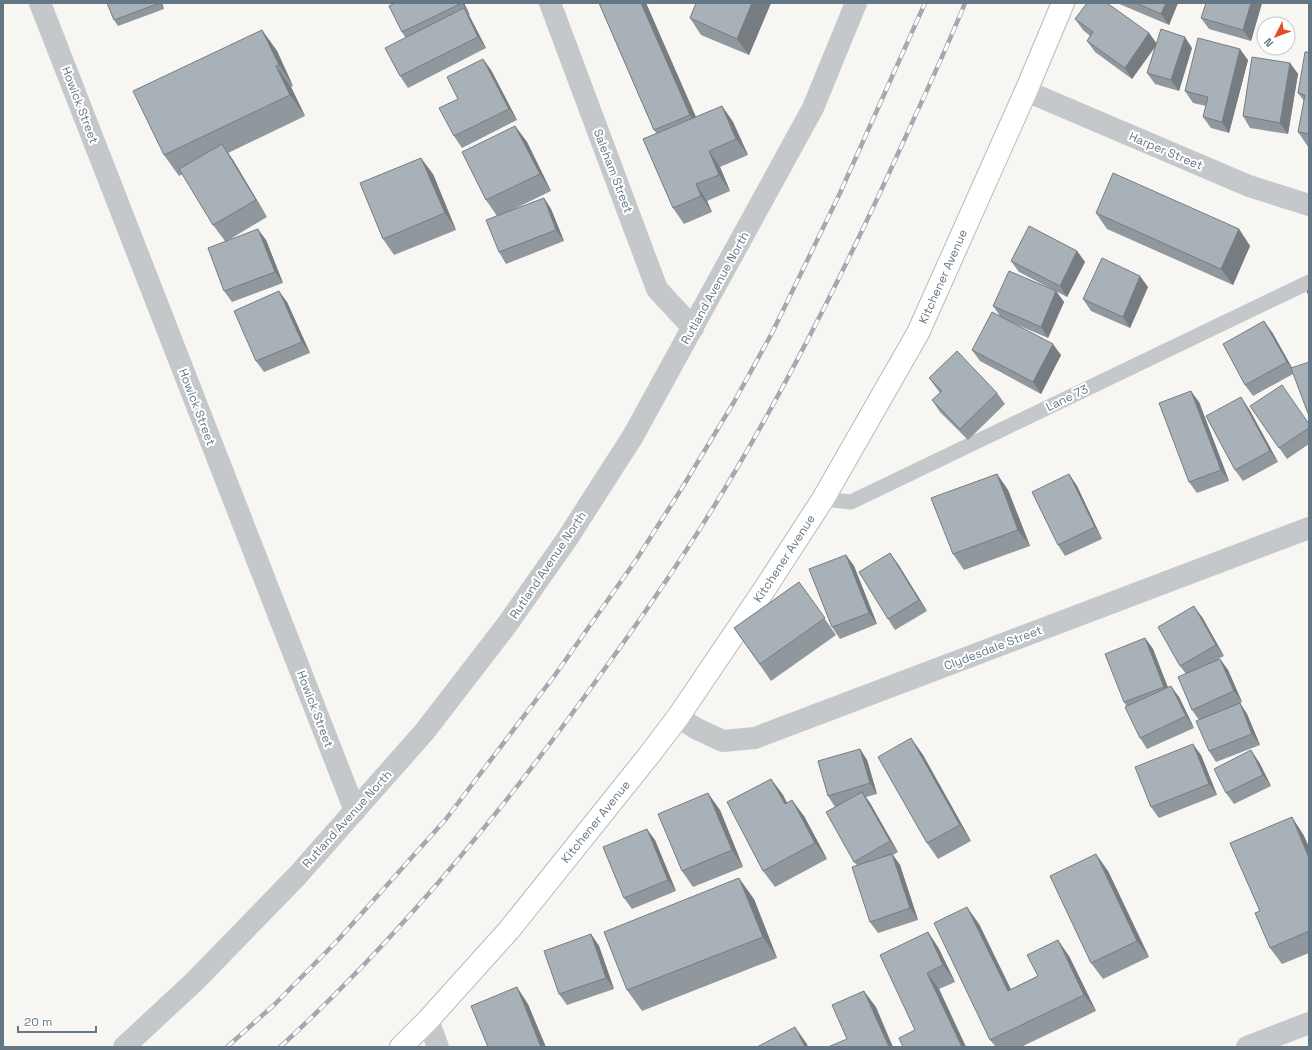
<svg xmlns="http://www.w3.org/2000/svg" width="1312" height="1050" viewBox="0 0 1312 1050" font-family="'Space Grotesk',sans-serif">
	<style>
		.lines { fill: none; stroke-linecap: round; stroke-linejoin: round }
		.secondary-casing { stroke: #b4babe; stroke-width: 24 }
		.lane { stroke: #c4c8cb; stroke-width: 15 }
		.street { stroke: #c4c8cb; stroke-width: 22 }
		.secondary { stroke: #fff; stroke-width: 22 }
		.rail-casing { stroke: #a2a9af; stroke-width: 4.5 }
		.rail { stroke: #fff; stroke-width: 3; stroke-dasharray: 9; stroke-linecap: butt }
		.wall { fill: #90989d }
		.shaded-wall { fill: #767c80 }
		.building { fill: #a8b1b7; stroke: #767c80 }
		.labels { text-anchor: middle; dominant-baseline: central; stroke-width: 4; stroke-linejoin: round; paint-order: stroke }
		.street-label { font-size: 12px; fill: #657785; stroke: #fff }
	</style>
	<rect width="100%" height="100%" fill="#f7f6f3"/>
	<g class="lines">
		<g class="secondary-casing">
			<g id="secondary">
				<path id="s1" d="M401 1047 428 1020 509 930 650 754 678 717 766 587 823 499 918 333 1026 91 1063 3"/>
			</g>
		</g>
		<path class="lane" d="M823 499 851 502 1309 282"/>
		<path class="street" d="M40 3 355 811
			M550 3 657 289 693 328
			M1026 91 1249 186 1309 205
			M678 717 697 729 723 741 755 738 1309 528
			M428 1020 438 1047
			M124 1047 195 981 297 876 425 731 506 626 567 539 633 436 813 108 856 3
			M1247 1047 1309 1023"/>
		<use href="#secondary" class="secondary"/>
		<g class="rail-casing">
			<path id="rail" d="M227 1047 275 1004 338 940 446 819 555 675 636 560 682 488 734 402 772 333 840 193 925 3
				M280 1047C384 952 476 843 560 730 623 645 684 559 737 468 800 361 855 249 906 136 926 92 947 48 965 3"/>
		</g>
		<use href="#rail" class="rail"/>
	</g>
	<path class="wall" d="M107 3H162L164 9 118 26 114 20Z
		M395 3H464L470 15H469L471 19 486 48 408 88 400 76 405 37 402 32Z
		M599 3H646L696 117 722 106 733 122 748 155 720 167 730 191 707 201 712 212 684 224 673 208 657 134 654 130Z
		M696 3H771L749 55 701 35 690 18Z
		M1117 3H1178L1169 25Z
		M1262 3 1251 41 1209 29 1201 18Z
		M1075 19 1149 33 1156 43 1192 48 1179 91 1155 84 1147 73 1155 47 1132 79 1095 52 1087 41 1090 36 1083 30Z
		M262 30 277 51 293 86 291 87 305 116 228 153 233 160 267 217 227 241 266 240 283 283 232 302 224 291 225 241 213 225 183 174 179 176 164 155Z
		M1309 52V148L1298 132 1304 101 1298 93Z
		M483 59 491 70 517 120 462 148 454 136 458 99Z
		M1248 60 1229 133 1211 128 1203 117 1206 106 1193 103 1185 91Z
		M1290 63 1298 74 1288 134 1250 128 1243 116Z
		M515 126 527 142 551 191 512 210 544 198 551 209 564 241 506 264 499 252 497 216 486 200Z
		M433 174 456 230 394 255 383 239Z
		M1096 213 1239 229 1250 246 1233 285 1107 229Z
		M1077 251 1085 262 1067 297 1019 272 1011 261Z
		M1148 287 1130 328 1091 311 1083 299Z
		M1056 291 1064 302 1048 338 1011 322 1061 355 1041 394 980 361 972 350 1000 316 993 306Z
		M287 302 310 353 264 372 256 361Z
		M1272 332 1292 368 1293 374 1253 396 1245 385Z
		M929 378 997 393 1005 404 968 440 940 412 932 400 940 393 937 389Z
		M1199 402 1229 481 1197 493 1189 482Z
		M1250 406 1309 423V444L1287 459Z
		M1249 409 1278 462 1243 481 1235 470Z
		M997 474 1008 490 1030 546 964 570 953 554Z
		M1069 474 1077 486 1102 539 1065 556 1058 545Z
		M846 555 854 566 877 624 840 639 832 627Z
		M898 564 927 611 895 630 888 619Z
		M799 582 836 635 771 681 734 628Z
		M1202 617 1224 656 1218 659H1220L1228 670 1242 702 1240 703 1247 714 1260 745 1216 762 1209 751 1199 720 1192 710 1186 674 1180 666Z
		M1145 638 1153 649 1168 687 1179 697 1194 728 1147 749 1140 738 1127 707 1124 702Z
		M911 738 923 755 971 841 938 859 927 843Z
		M860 749 867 760 877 794 866 797 870 803 898 852 893 855 900 865 918 920 878 933 870 922 857 865 854 862 835 807 828 796Z
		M1201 755 1217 795 1159 818 1151 807Z
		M1259 762 1271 786 1234 804 1226 793Z
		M771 779 783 795 787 803 804 816 827 859 775 887 763 871Z
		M720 810 743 867 693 887 682 871Z
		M1303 834 1309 847V953L1282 964 1270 948 1260 911Z
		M655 840 676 891 632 909 624 898Z
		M1108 871 1149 957 1103 979 1091 963Z
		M754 899 777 958 642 1011 627 990Z
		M979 924 1011 989 1038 976 1069 956 1096 1011 1021 1047H996L990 1040Z
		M928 932 939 949 955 982 939 989 966 1047H903L915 1030Z
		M591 934 599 946 614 989 567 1005 559 994Z"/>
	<path class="shaded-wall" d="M160 3H162L164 9Z
		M462 3H464L470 15Z
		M641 3H646L702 131 690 115Z
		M752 3H771L749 55 737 39Z
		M1166 3H1178L1169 25 1161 14Z
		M1251 3H1262L1251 41 1243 30Z
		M464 8 471 19 486 48 478 37Z
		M262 30 277 51 293 86 279 65Z
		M1149 33 1157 44 1132 79 1125 68Z
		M1185 37 1192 48 1179 91 1171 80Z
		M1240 49 1248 60 1229 133 1222 122Z
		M483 59 491 70 517 120 509 109Z
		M1290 63 1298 74 1288 134 1280 123Z
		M276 66 291 87 305 116 290 95Z
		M722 106 733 122 748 155 736 139Z
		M515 126 527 142 551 191 540 174Z
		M222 144 233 160 267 217 256 200Z
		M709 151 720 167 730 191 719 175Z
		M421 158 433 174 456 230 445 213Z
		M696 184 707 201 712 212 701 196Z
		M544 198 551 209 564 241 556 230Z
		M258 229 266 240 283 283 275 272Z
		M1239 229 1250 246 1233 285 1221 269Z
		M1077 251 1085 262 1067 297 1060 286Z
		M1140 276 1148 287 1130 328 1123 317Z
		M279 291 287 302 310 353 302 342Z
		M1056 291 1064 302 1048 338 1041 327Z
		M1264 321 1272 332 1295 373 1287 362Z
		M1053 344 1061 355 1041 394 1033 382Z
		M1191 391 1199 402 1229 481 1221 470Z
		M1241 397 1249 409 1278 462 1270 451Z
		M997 474 1008 490 1030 546 1018 530Z
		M1069 474 1077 486 1102 539 1095 527Z
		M890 553 898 564 927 611 919 600Z
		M846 555 854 566 877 624 869 613Z
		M1194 606 1202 617 1224 656 1216 645Z
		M1145 638 1153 649 1172 699 1164 687Z
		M1220 659 1228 670 1242 702 1234 691Z
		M1171 686 1179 697 1194 728 1186 716Z
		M1240 703 1247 714 1260 745 1252 734Z
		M911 738 923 755 971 841 960 825Z
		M1193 744 1201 755 1217 795 1209 784Z
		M860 749 867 760 877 794 870 783Z
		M1251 750 1259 762 1271 786 1263 775Z
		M771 779 783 795 796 821 785 804Z
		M862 792 870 803 898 852 890 841Z
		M708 793 720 810 743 867 732 850Z
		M792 800 804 816 827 859 815 843Z
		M1292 817 1303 834 1309 847V858Z
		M647 829 655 840 676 891 668 880Z
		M892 854 900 865 918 920 910 908Z
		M1096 854 1108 871 1149 957 1137 941Z
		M739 878 754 899 777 958 763 937Z
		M967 907 979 924 1019 1007 1008 991Z
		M928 932 939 949 955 982 943 965Z
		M591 934 599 946 614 989 606 978Z
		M1058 940 1069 956 1096 1011 1084 995Z
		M927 973 939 989 966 1047H962Z
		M517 987 528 1004 546 1047H541Z
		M864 991 876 1007 893 1047H889Z
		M795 1027 807 1044 808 1047H805Z"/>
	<path class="building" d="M107 3H160L114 20Z
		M395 3H462L402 32 389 6Z
		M599 3H641L690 115 654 130Z
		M696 3H752L737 39 690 18Z
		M1087 3H1107L1149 33 1125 68 1087 41 1093 32 1075 19Z
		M1136 3H1166L1161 14Z
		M1206 3H1251L1243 30 1201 18Z
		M464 8 478 37 400 76 385 48Z
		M1161 29 1185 37 1171 80 1147 73Z
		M262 30 279 65 276 66 290 95 164 155 133 91Z
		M1198 38 1240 49 1222 122 1203 117 1208 97 1185 91Z
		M1305 52H1309V134L1298 132 1305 95 1298 93Z
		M1252 57 1290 63 1280 123 1243 116Z
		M483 59 509 109 454 136 439 108 458 99 447 77Z
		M722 106 736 139 709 151 719 175 696 184 701 196 673 208 643 139Z
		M515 126 540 174 486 200 462 152Z
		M222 144 256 200 213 225 179 169Z
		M421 158 445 213 383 239 360 183Z
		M1113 173 1239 229 1221 269 1096 213Z
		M544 198 556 230 499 252 486 220Z
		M1029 226 1077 251 1060 286 1011 261Z
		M258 229 275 272 224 291 208 248Z
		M1102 258 1140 276 1123 317 1083 299Z
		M1009 271 1056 291 1041 327 993 306Z
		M1309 290V296L1307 291Z
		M279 291 302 342 256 361 234 311Z
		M992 312 1053 344 1033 382 972 350Z
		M1264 321 1287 362 1245 385 1223 344Z
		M957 351 997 393 960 429 932 400 942 391 929 378Z
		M1309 362V416L1291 368Z
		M1282 385 1309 424V428L1279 448 1250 406Z
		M1191 391 1221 470 1189 482 1159 403Z
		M1241 397 1270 451 1235 470 1206 416Z
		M997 474 1018 530 953 554 931 498Z
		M1069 474 1095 527 1058 545 1032 492Z
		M890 553 919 600 888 619 859 572Z
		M846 555 869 613 832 627 809 569Z
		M799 582 825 618 760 664 734 628Z
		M1194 606 1216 645 1180 666 1158 627Z
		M1145 638 1164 687 1124 702 1105 654Z
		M1220 659 1234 691 1192 710 1178 677Z
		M1171 686 1186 716 1140 738 1125 707Z
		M1240 703 1252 734 1209 751 1196 721Z
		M911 738 960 825 927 843 878 757Z
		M1193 744 1209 784 1151 807 1135 767Z
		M860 749 870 783 828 796 818 761Z
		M1251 750 1263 775 1226 793 1214 769Z
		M771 779 785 804 792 800 815 843 763 871 727 802Z
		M862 792 890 841 854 862 826 812Z
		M708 793 732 850 682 871 658 814Z
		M1292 817 1309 858V931L1270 948 1255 913 1260 911 1230 843Z
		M647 829 668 880 624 898 603 847Z
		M892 854 910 908 870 922 852 867Z
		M1096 854 1137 941 1091 963 1050 876Z
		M739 878 763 937 627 990 604 932Z
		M967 907 1008 991 1038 976 1027 955 1058 940 1084 995 990 1040 934 923Z
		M928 932 943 965 927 973 962 1047H903L899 1038 915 1030 880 955Z
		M591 934 606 978 559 994 544 951Z
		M517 987 541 1047H488L471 1006Z
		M864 991 889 1047H828L847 1039 832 1005Z
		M795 1027 805 1047H757Z"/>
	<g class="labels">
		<g class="street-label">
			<text transform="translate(80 105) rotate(69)">Howick Street</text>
			<text transform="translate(1166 151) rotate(23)">Harper Street</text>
			<text transform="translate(613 171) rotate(69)">Saleham Street</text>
			<text stroke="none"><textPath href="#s1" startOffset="946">Kitchener Avenue</textPath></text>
			<text transform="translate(715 288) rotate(-61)">Rutland Avenue North</text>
			<text transform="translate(1067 398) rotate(-26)">Lane 73</text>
			<text transform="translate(197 407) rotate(69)">Howick Street</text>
			<text stroke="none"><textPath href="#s1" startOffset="622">Kitchener Avenue</textPath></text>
			<text transform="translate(548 565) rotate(-56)">Rutland Avenue North</text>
			<text transform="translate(993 648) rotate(-21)">Clydesdale Street</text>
			<text transform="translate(315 709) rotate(69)">Howick Street</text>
			<text transform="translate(347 819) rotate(-48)">Rutland Avenue North</text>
			<text stroke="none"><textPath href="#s1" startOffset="298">Kitchener Avenue</textPath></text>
		</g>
	</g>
	<rect width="1312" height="1050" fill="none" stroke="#657785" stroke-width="8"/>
	<g transform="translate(1276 36) rotate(228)"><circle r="19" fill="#ffffff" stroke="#c1c9ce"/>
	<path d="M0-3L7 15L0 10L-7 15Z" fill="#e54d25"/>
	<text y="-6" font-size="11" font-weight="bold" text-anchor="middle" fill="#657785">N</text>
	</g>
	<path d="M18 1026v6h78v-6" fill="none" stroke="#657785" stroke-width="2"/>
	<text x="24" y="1026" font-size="12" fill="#657785" stroke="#ffffff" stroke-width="3" paint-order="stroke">20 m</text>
</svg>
